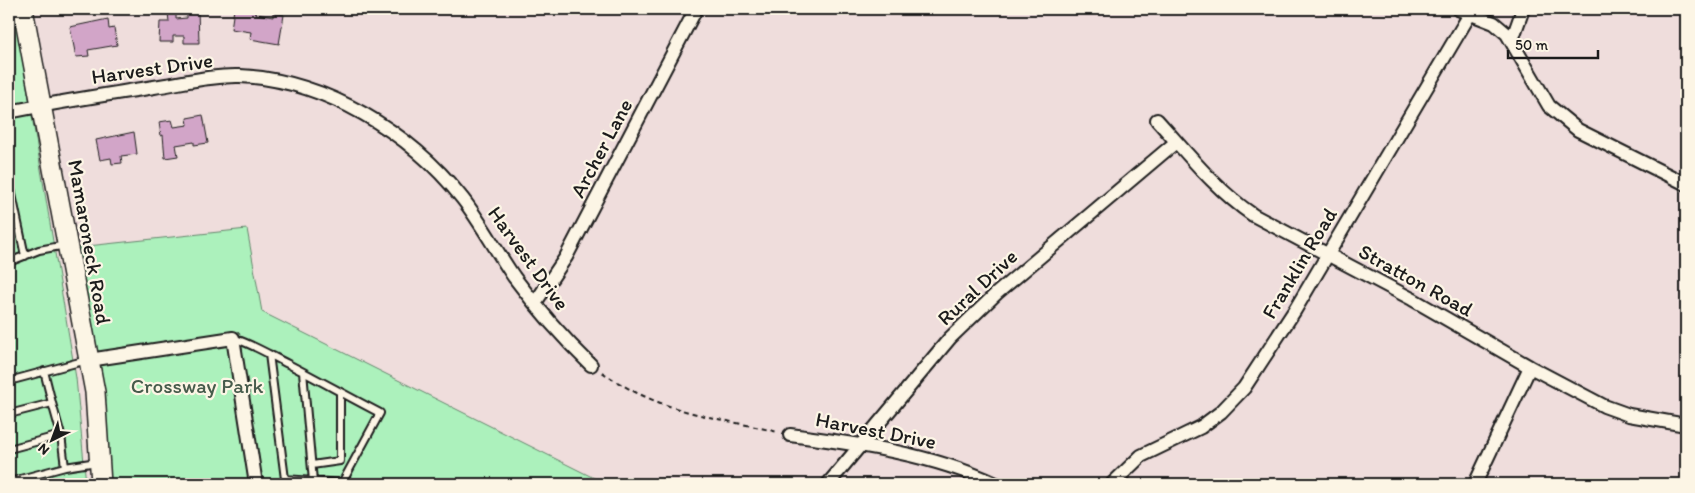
<svg xmlns="http://www.w3.org/2000/svg" width="1695" height="493" viewBox="0 0 1695 493" font-family="Itim,sans-serif">
	<style>
		.green { fill: #acf1bc; stroke: #64866c }
		.building { fill: #d2a5c8; stroke: #1c1c1c }
		.lines { fill: none; stroke-linecap: round; stroke-linejoin: round }
		.lane-casing { stroke: #1c1c1c; stroke-width: 10 }
		.street-casing { stroke: #1c1c1c; stroke-width: 16 }
		.secondary-casing { stroke: #1c1c1c; stroke-width: 22 }
		.path { stroke: #1c1c1c; stroke-width: 2; stroke-dasharray: 5 4; stroke-linecap: butt }
		.lane { stroke: #fcf5e5; stroke-width: 6 }
		.street { stroke: #fcf5e5; stroke-width: 12 }
		.secondary { stroke: #fcf5e5; stroke-width: 19 }
		.labels { text-anchor: middle; dominant-baseline: central; stroke-width: 4.5; stroke-linejoin: round; paint-order: stroke }
		.street-label { font-size: 21px; fill: #1c1c1c; stroke: #fcf5e5 }
		.park-label { font-size: 21px; fill: #475c4c; stroke: #fcf5e5 }
	</style>
	<rect width="100%" height="100%" fill="#efdddc"/>
	<filter id="ink" filterUnits="userSpaceOnUse"><feTurbulence type="fractalNoise" baseFrequency=".02" numOctaves="2"/><feDisplacementMap in="SourceGraphic" scale="10" xChannelSelector="R" yChannelSelector="G"/><feConvolveMatrix kernelMatrix="1 2 1 2 8 2 1 2 1" color-interpolation-filters="sRGB"/></filter>
	<g filter="url(#ink)">
		<path class="green" d="M9 9H14L76 378 86 484H9Z
			M247 229 262 312 606 484H107L102 420 78 247Z"/>
		<path class="building" d="M187 9H198L199 43H184V36H173V42H159L160 22H169L168 12H176V19L187 18Z
			M234 9H250L257 14 273 17V13L284 15 279 44 250 39 251 32 231 29Z
			M108 19 109 29 114 28 117 45 88 50 89 56 76 57 70 27Z
			M203 115 208 143 194 145V142L176 145 178 156 165 158 163 135 161 136 159 122 172 120 174 127 188 125 187 118Z
			M134 132 137 154 121 156 122 163 112 164 111 158 100 160 96 140Z"/>
		<g class="lines">
			<g class="lane-casing">
				<path id="lane" d="M9 180 25 256
					M9 262 39 250 66 245
					M233 338C252 344 270 355 288 364 319 380 349 397 380 413L342 483 285 479 269 354
					M303 372 313 481
					M9 381 87 360
					M52 403 61 435
					M9 414 52 403 44 371
					M9 449 61 435 65 467
					M312 465 340 461V392
					M9 482 65 467 97 462"/>
			</g>
			<g class="street-casing">
				<path id="street" d="M1458 9 1494 23 1507 34 1549 106 1578 130 1686 184
					M1512 40 1523 9
					M9 112C57 102 105 95 154 87 182 83 212 75 240 76 325 80 410 132 462 198 481 222 496 251 514 277 537 308 563 338 591 365
					M1157 120C1187 153 1216 190 1253 215L1412 299 1530 367 1604 406 1629 415 1686 425
					M535 303 566 257 696 9
					M89 360 233 338 256 484
					M790 435C860 444 931 454 996 484
					M828 484 950 338 997 293 1176 142
					M1112 484 1141 456 1201 427 1221 412 1244 388 1295 310 1470 14
					M1475 484 1530 367"/>
			</g>
			<g class="secondary-casing">
				<path id="secondary" d="M23 9 95 392 101 484"/>
			</g>
			<path class="path" d="M602 372C660 413 711 416 778 432"/>
			<use href="#lane" class="lane"/>
			<use href="#street" class="street"/>
			<use href="#secondary" class="secondary"/>
		</g>
	</g>
	<g class="labels">
		<g class="street-label">
			<text transform="translate(152 68) rotate(-8)">Harvest Drive</text>
			<text transform="translate(601 148) rotate(-62)">Archer Lane</text>
			<text transform="translate(90 242) rotate(80)">Mamaroneck Road</text>
			<text transform="translate(529 258) rotate(54)">Harvest Drive</text>
			<text transform="translate(1299 263) rotate(-59)">Franklin Road</text>
			<text transform="translate(1416 280) rotate(29)">Stratton Road</text>
			<text transform="translate(977 287) rotate(-43)">Rural Drive</text>
			<text transform="translate(876 430) rotate(11)">Harvest Drive</text>
		</g>
		<g class="park-label">
			<text x="197" y="385">Crossway Park</text>
		</g>
	</g>
	<rect width="1695" height="493" fill="none" stroke="#fcf5e5" stroke-width="30"/>
	<rect x="15" y="15" width="1665" height="463" fill="none" stroke="#1c1c1c" stroke-width="2" filter="url(#ink)"/>
	<g transform="translate(52 440) rotate(222)" stroke="#fcf5e5" stroke-width="4" paint-order="stroke">
	<path d="M0-4L9 19L0 12L-9 19Z" fill="#1c1c1c"/>
	<text y="-8" font-size="14" font-weight="bold" text-anchor="middle" fill="#1c1c1c">N</text>
	</g>
	<path d="M1508 50v8h90v-8" fill="none" stroke="#1c1c1c" stroke-width="2.5"/>
	<text x="1515" y="50" font-size="15" fill="#1c1c1c" stroke="#fcf5e5" stroke-width="4" paint-order="stroke">50 m</text>
</svg>
